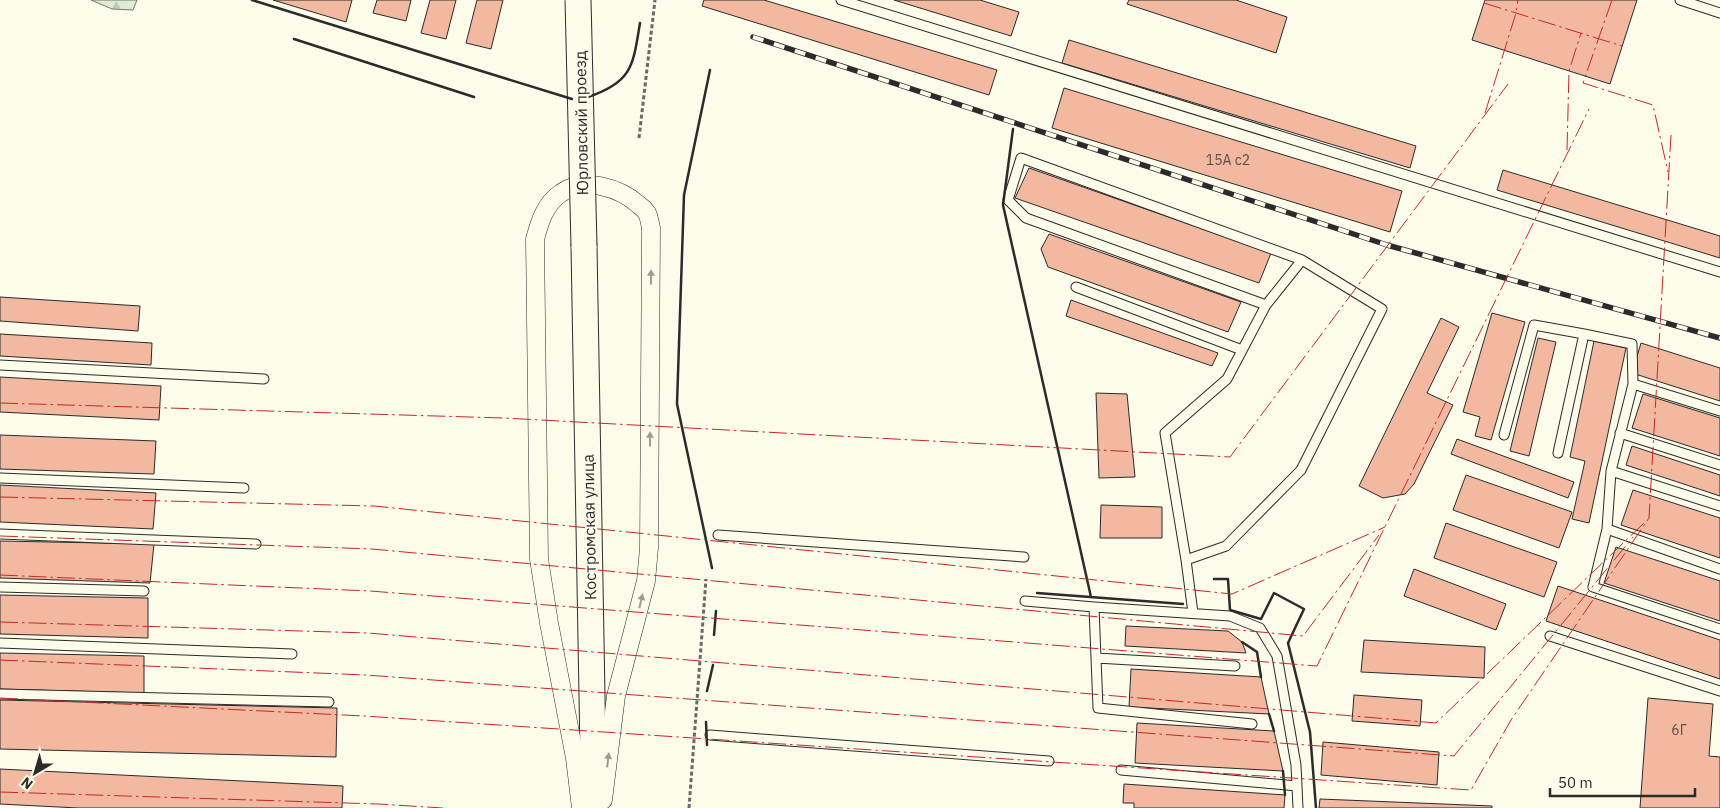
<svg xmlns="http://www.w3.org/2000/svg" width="1720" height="808" viewBox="0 0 1720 808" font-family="'IBM Plex Sans',sans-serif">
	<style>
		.forest { fill: url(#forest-firs); stroke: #74746e }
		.building { fill: #f2b8a0; stroke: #2b2b2b }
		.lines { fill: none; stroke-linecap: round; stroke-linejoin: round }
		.service-casing { stroke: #2b2b2b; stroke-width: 11 }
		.minor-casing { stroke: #2b2b2b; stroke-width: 19 }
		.secondary-casing { stroke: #2b2b2b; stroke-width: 27 }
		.path { stroke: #6a6964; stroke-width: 3; stroke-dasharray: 4 2.5; stroke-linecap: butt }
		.service { stroke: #fdfbea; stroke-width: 9 }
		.minor { stroke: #fdfbea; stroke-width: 18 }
		.secondary { stroke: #fdfbea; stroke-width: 25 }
		.rail-casing { stroke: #2b2b2b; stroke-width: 5.5 }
		.rail { stroke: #fdfbea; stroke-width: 4; stroke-dasharray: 11; stroke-linecap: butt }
		.secondary-bridge-casing { stroke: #2b2b2b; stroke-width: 27; stroke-linecap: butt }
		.secondary-bridge { stroke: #fdfbea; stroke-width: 25 }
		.wall { stroke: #2b2b2b; stroke-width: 2.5 }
		.power { stroke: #c62828; stroke-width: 1; stroke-dasharray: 18 4 2.5 4; stroke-linecap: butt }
		.oneway { fill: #9e9d94 }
		.labels { text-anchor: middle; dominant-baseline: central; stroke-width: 4; stroke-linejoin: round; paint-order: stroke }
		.number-label { font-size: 14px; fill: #5d4e48 }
		.street-label { font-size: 16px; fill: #2b2b2b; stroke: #fdfbea }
	</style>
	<defs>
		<pattern id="forest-firs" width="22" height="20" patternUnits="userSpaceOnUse" patternTransform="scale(1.25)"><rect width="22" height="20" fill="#deebd1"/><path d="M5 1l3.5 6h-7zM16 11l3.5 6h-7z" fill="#bfcab4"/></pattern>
	</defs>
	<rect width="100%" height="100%" fill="#fdfbea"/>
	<path class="forest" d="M91 0H137L133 10 112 9Z"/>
	<path class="building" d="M273 0H352L346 22Z
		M377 0H411L406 21 373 13Z
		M430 0H456L446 39 421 33Z
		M477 0H503L491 49 466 43Z
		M704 0H764L997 70 989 95 702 6Z
		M894 0H980L1019 12 1011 36Z
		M1129 0H1236L1287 17 1276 53 1127 4Z
		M1485 0H1637L1610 84 1472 40Z
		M1069 40 1416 146 1410 168 1062 63Z
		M1064 88 1402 191 1390 232 1052 128Z
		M1029 168 1271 253 1259 283 1015 198Z
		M1503 170 1720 236V258L1497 190Z
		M1049 234 1241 302 1228 332 1048 267 1041 249Z
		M0 297 140 306 138 331 0 321Z
		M1071 300 1218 353 1212 366 1066 316Z
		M1492 313 1525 322 1491 440 1475 436 1480 417 1463 412Z
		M1441 318 1459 327 1427 393 1453 405 1414 484 1405 494 1383 498 1359 486Z
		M0 334 152 343 151 365 0 356Z
		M1538 338 1556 342 1529 456 1510 451Z
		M1594 341 1626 348 1589 523 1572 519 1585 461 1570 457Z
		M1641 343 1720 368V401L1632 373Z
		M0 377 161 386 159 420 0 412Z
		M1096 393 1127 394 1135 477 1099 478Z
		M1643 394 1720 418V456L1632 428Z
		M0 435 156 441 154 474 0 469Z
		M1457 439 1574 482 1568 498 1451 454Z
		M1632 446 1720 475V496L1626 465Z
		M1466 475 1572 512 1559 548 1453 510Z
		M0 485 156 493 153 529 0 522Z
		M1633 490 1720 518V558L1621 525Z
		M1101 505 1162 507V538H1100Z
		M1446 523 1557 562 1544 597 1434 558Z
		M0 541 154 544 150 583 0 578Z
		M1616 547 1720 581V621L1604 583Z
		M1414 569 1506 604 1496 630 1404 596Z
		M1558 586 1720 640V679L1546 621Z
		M0 595 148 598V638L0 634Z
		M1126 626 1228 631 1242 642 1246 653 1125 646Z
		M1364 640 1485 647 1484 678 1361 672Z
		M0 653 144 656V693L0 689Z
		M1131 669 1261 677 1269 714 1129 707Z
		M1354 695 1422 700 1420 726 1352 721Z
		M1648 698 1713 704 1709 756 1720 757V808H1640Z
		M0 700 337 708 336 757 0 749Z
		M1137 723 1274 731 1283 771 1135 763Z
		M1323 742 1439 752 1437 785 1321 775Z
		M0 769 343 786 342 808H78L0 804Z
		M1124 784 1285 795 1284 808H1134V803H1123Z
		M1320 799 1492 806V808H1319Z"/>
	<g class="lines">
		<g class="service-casing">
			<path id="service" d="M841 0 1720 272
				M1680 0 1720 13
				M1076 287 1242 350
				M1266 305 1026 218 1008 200 1021 158 1302 260
				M0 365 264 379
				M1620 433 1720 465
				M1504 435 1534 325 1584 334
				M1558 453 1584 334 1632 344 1633 384
				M1611 471 1633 384 1720 411
				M0 478 244 488
				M1607 529 1611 471 1720 506
				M0 534 256 544
				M718 535 1024 557
				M1186 560 1165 433 1227 379 1266 305 1302 260 1382 309 1301 470 1226 546 1186 560 1193 613
				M1720 569 1607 529 1593 587 1720 629
				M0 587 144 591
				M1025 601 1094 607 1230 616 1260 628 1277 656 1296 765 1298 808
				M1094 607 1096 658 1235 666
				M1550 636 1720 691
				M0 643 292 654
				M1096 658 1098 708 1252 724
				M0 694 329 702
				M710 735 1049 761
				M1121 770 1297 786"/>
		</g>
		<g class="minor-casing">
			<path id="minor" d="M581 808 575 758 549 623 539 559 535 239C540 221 545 204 561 193 584 176 620 188 639 205 642 207 645 210 647 213 649 217 650 223 651 228L649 548 646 581 616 696 603 800"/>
		</g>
		<g class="secondary-casing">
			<path id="secondary" d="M584 246 594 808"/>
		</g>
		<path class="path" d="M639 138 655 0
			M689 808 706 579"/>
		<use href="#service" class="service"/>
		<use href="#minor" class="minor"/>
		<use href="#secondary" class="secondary"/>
		<g class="rail-casing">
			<path id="rail" d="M753 37 1387 245 1720 338"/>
		</g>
		<use href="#rail" class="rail"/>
		<g class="secondary-bridge-casing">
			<path id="secondary-bridge" d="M578 0 584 246"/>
		</g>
		<use href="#secondary-bridge" class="secondary-bridge"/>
		<path class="wall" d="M252 0 572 99
			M294 39 474 97
			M710 70 684 195 677 404 712 568
			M588 97C633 82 633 65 640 23
			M1013 129 1003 205 1091 597
			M1214 579H1228L1230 610 1261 619 1274 593 1304 609 1288 643 1310 732 1316 808
			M1037 593 1183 604
			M714 635 716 611
			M1242 642 1257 652 1261 677
			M707 691 713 665
			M1269 714 1274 731
			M706 722 707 745
			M1283 771 1285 795"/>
		<path class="power" d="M1612 0 1583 83 1653 105 1668 172
			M1484 3 1622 46
			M1485 113 1516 13 1518 0
			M1567 150 1569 71 1581 33
			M0 403 503 418 1230 457 1508 84
			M0 497 374 506 1232 594 1385 527
			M0 536 372 549 1303 636 1379 535
			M0 575 370 591 1317 666 1589 109
			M0 622 368 633 1436 723 1644 523
			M0 660 366 675 1454 756 1633 537
			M0 698 364 716 1471 790 1511 720 1649 518 1671 135
			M0 792 378 804 443 808"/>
	</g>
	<defs><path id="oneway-solid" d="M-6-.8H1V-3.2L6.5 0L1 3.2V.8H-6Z" transform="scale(1.25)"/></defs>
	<g class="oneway">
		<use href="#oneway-solid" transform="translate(651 277) rotate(-90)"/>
		<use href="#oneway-solid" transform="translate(650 439) rotate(-90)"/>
		<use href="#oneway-solid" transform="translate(641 601) rotate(-77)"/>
		<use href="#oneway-solid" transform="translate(608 760) rotate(-83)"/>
	</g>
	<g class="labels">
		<g class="number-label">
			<text x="1228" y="160">15А с2</text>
			<text x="1679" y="730">6Г</text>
		</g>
		<g class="street-label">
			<text transform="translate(581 123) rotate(-91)">Юрловский проезд</text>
			<text transform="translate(589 527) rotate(-91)">Костромская улица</text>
		</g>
	</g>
	<g transform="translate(35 773) rotate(218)" stroke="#fdfbea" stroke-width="4" paint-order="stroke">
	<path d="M0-4L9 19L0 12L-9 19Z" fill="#2b2b2b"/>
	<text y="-8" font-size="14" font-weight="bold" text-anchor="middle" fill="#2b2b2b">N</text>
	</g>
	<path d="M1550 788v8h145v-8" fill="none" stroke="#2b2b2b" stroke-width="2.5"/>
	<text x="1558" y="788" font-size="15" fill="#2b2b2b" stroke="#fdfbea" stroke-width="4" paint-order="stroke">50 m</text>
</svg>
